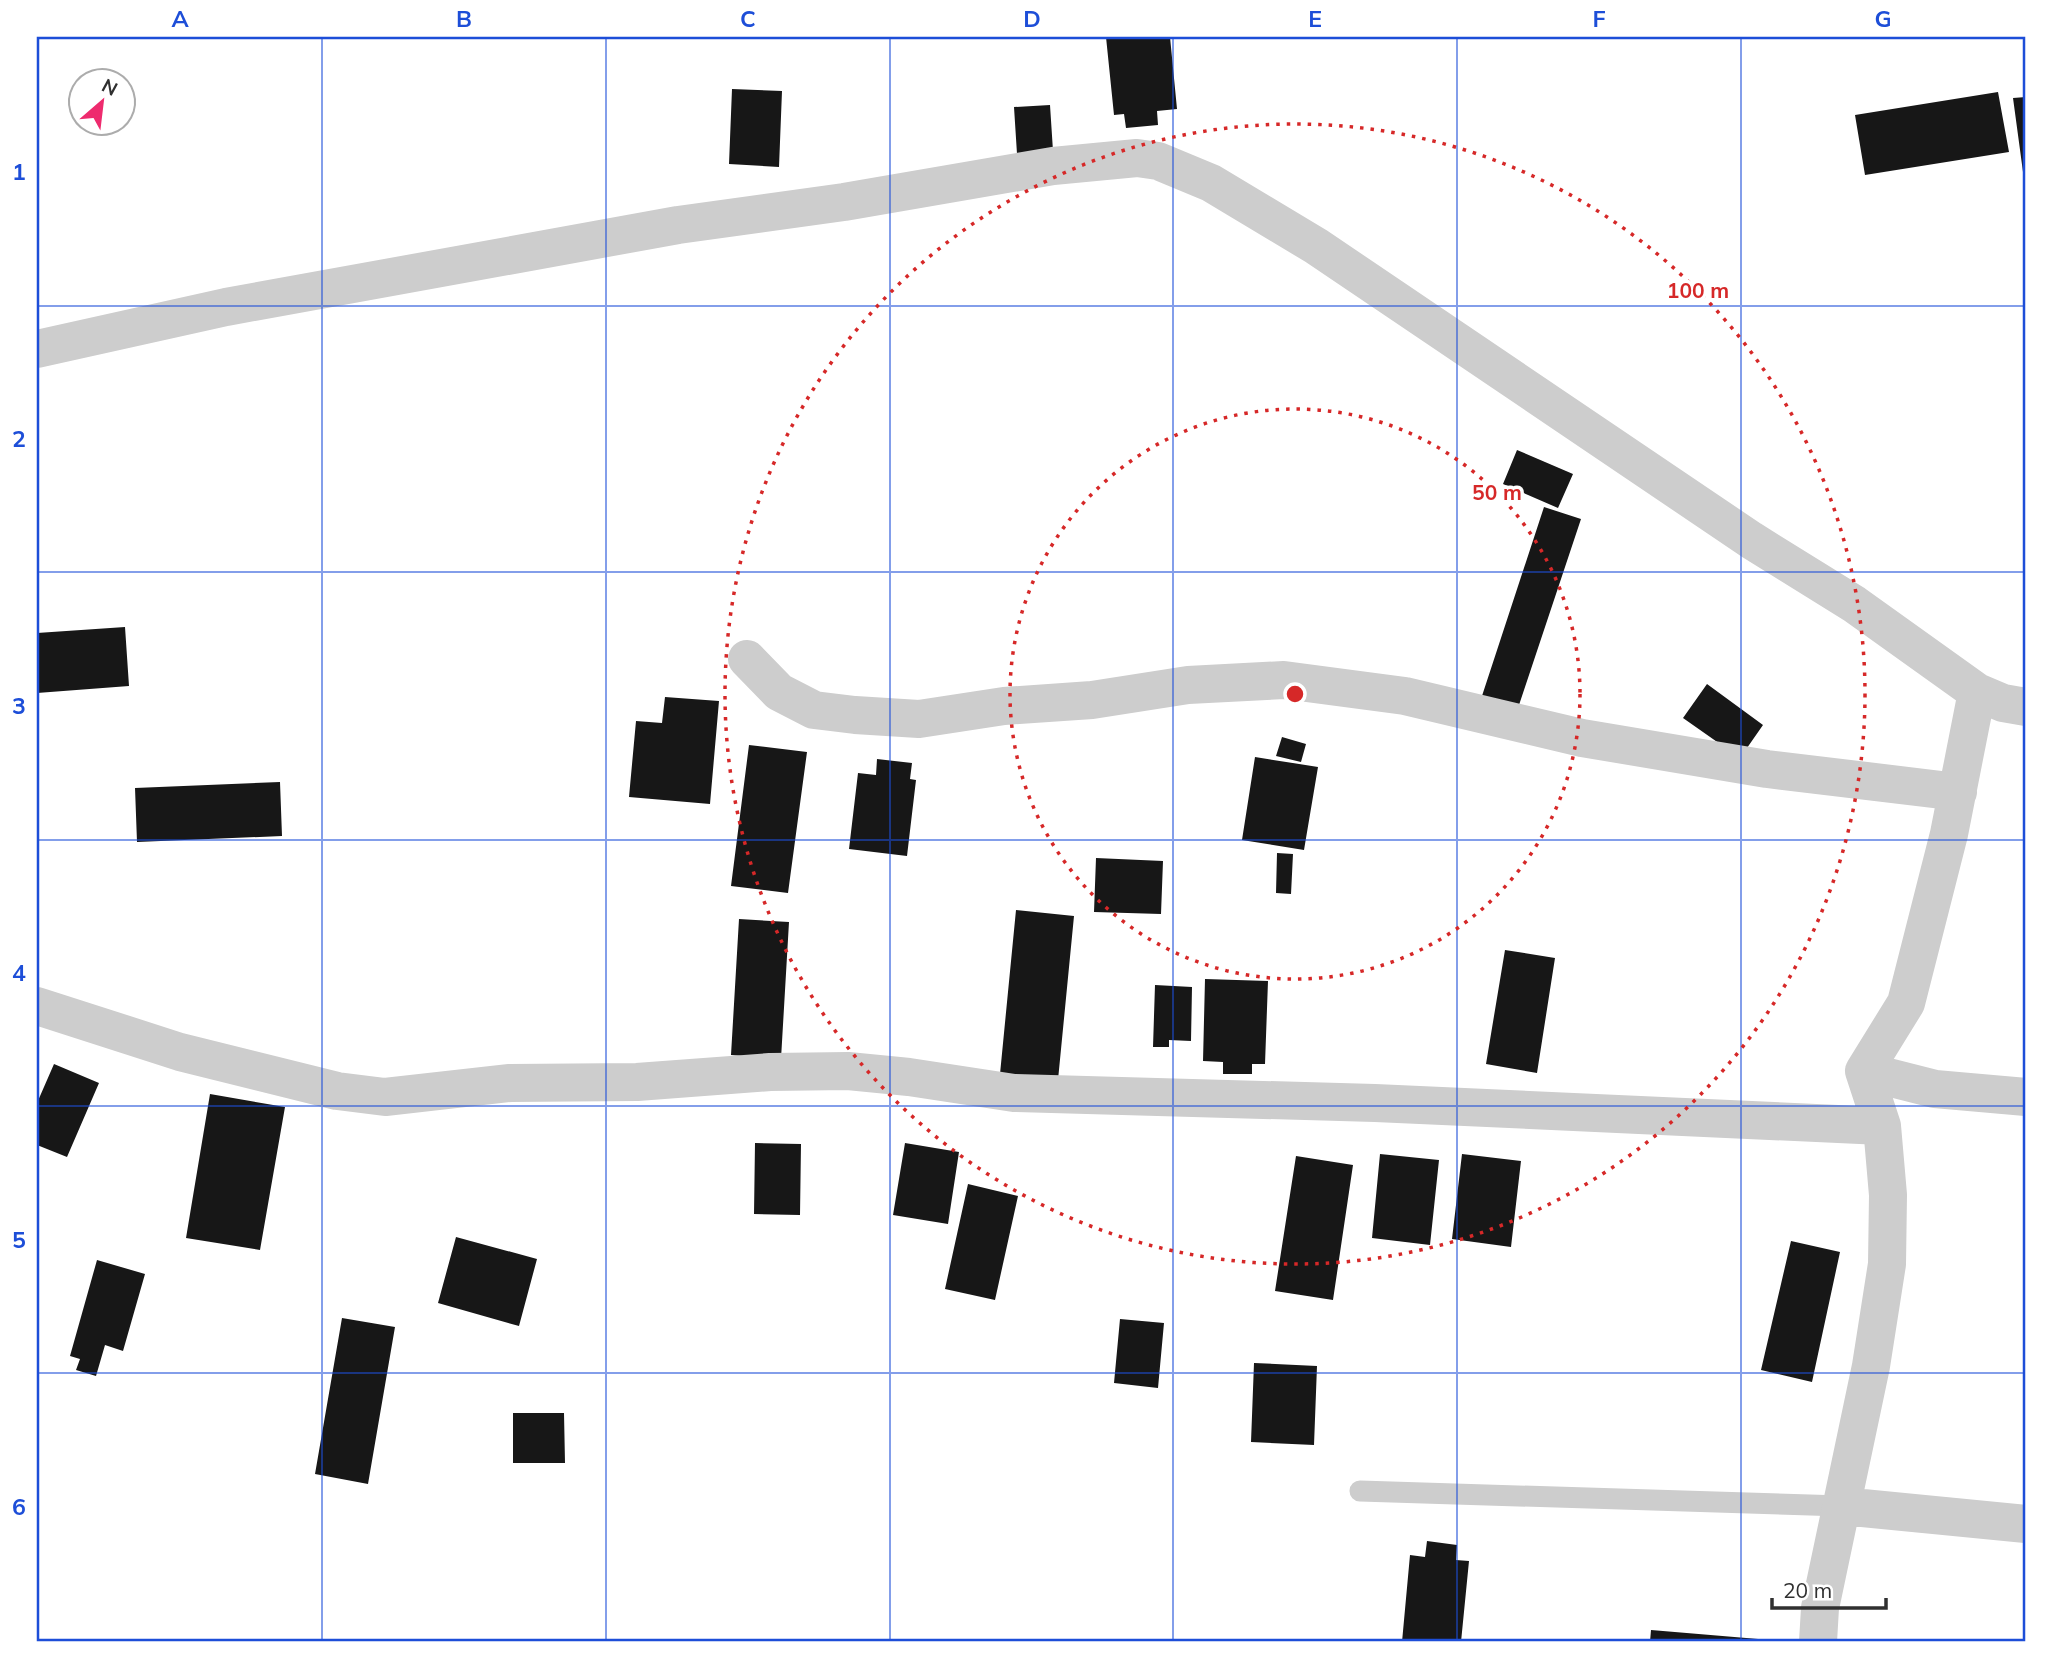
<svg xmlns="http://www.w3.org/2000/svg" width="2063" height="1679" viewBox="0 0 2063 1679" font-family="Mulish,sans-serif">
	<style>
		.building { fill: #171717 }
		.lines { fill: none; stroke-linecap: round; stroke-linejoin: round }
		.lane { stroke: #cdcdcd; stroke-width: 21 }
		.street { stroke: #cdcdcd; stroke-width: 38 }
		.grid { fill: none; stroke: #1d4ed8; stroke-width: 2; stroke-opacity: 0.55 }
		.ring { fill: none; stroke: #d62828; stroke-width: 3.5; stroke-dasharray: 3.5 7 }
		.centre { fill: #d62828; stroke: #fff; stroke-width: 3.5 }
		.ring-label { font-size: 21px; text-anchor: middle; font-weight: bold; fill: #d62828; stroke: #fff; stroke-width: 7; stroke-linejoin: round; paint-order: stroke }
		.neatline { fill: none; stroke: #1d4ed8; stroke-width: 2.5 }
		.grid-label { font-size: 23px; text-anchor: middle; font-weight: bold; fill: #1d4ed8 }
	</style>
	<rect width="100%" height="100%" fill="#fff"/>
	<path class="building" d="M1106 37H1170L1177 109 1157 111 1158 125 1126 128 1124 114 1114 115Z
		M732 89 782 91 779 167 729 164Z
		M1998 92 2009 152 1865 175 1855 115Z
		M2026 97V172H2023L2013 98Z
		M1050 105 1053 151 1017 154 1014 107Z
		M1517 450 1573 474 1558 508 1503 484Z
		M1544 507 1581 519 1516 714 1480 702Z
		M125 627 129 686 37 693V633Z
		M1707 684 1763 725 1740 758 1683 718Z
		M665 697 719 701 710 804 629 797 636 721 662 723Z
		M1282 737 1306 744 1301 762 1276 756Z
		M749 745 807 752 788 893 731 886Z
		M1255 757 1318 767 1304 850 1242 840Z
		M877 759 912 763 910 779 916 780 907 856 849 849 858 773 876 775Z
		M280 782 282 836 137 842 135 788Z
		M1277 853 1293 854 1291 894 1276 893Z
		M1096 858 1163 861 1161 914 1094 912Z
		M1016 910 1074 916 1058 1080 1000 1074Z
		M739 919 789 922 781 1059 731 1055Z
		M1505 950 1555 958 1537 1073 1486 1064Z
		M1205 979 1268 981 1265 1064H1252V1074H1223V1062L1203 1061Z
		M1155 985 1192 987 1191 1041 1169 1040V1047H1153Z
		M54 1064 99 1083 67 1157 37 1145V1103Z
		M210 1094 285 1107 260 1250 186 1238Z
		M755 1143 801 1144 800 1215 754 1214Z
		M905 1143 959 1152 948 1224 893 1215Z
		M1380 1154 1439 1160 1430 1245 1372 1238Z
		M1462 1154 1521 1161 1511 1247 1452 1239Z
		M1296 1156 1353 1165 1333 1300 1275 1291Z
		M968 1184 1018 1196 995 1300 945 1289Z
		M456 1237 537 1259 519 1326 438 1303Z
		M1791 1241 1840 1252 1812 1382 1761 1370Z
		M97 1260 145 1274 123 1351 105 1345 96 1376 76 1370 80 1359 70 1356Z
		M342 1318 395 1327 368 1484 315 1474Z
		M1120 1319 1164 1323 1158 1388 1114 1383Z
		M1254 1363 1317 1366 1314 1445 1251 1442Z
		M513 1413H564L565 1463H513Z
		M1427 1541 1457 1545 1456 1560 1469 1561 1461 1642H1402L1410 1555 1425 1557Z
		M1651 1630 1770 1640V1642H1650Z"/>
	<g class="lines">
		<path class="lane" d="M1360 1491 1842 1506"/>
		<path class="street" d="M37 349 226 307 678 225 844 202 1053 166 1137 158 1158 161 1211 183 1316 246 1751 540 1854 604 1977 692 2003 703 2026 707
			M747 659 779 692 814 710 855 715 919 719 1004 706 1092 700 1188 685 1284 680 1405 696 1582 738 1767 769 1958 792
			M37 1006 180 1052 337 1091 385 1097 510 1083 637 1082 770 1072 848 1071 909 1077 1014 1093 1375 1103 1882 1126
			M1864 1071 1935 1089 2026 1097
			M1842 1506 2026 1524
			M1818 1642 1820 1608 1871 1366 1887 1264 1888 1195 1882 1126 1864 1071 1906 1003 1949 834 1977 692"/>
	</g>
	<path class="grid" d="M322 37V1642M606 37V1642M890 37V1642M1173 37V1642M1457 37V1642M1741 37V1642M37 306H2026M37 572H2026M37 840H2026M37 1106H2026M37 1373H2026"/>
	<g class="ring">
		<circle cx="1295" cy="694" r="285"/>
		<circle cx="1295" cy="694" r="570"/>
	</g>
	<circle cx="1295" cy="694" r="10" class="centre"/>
	<g class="ring-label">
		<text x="1698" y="298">100 m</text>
		<text x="1497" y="500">50 m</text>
	</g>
	<rect width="2063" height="1679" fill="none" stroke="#ffffff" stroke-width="77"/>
	<g transform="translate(102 102) rotate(28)"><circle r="33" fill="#ffffff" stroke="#acacac" stroke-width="2"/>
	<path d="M0-5L12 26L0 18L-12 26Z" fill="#ee2b6e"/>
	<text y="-10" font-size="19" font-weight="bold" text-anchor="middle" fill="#303030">N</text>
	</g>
	<path d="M1772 1598v10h114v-10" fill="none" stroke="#303030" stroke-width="3.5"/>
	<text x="1783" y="1598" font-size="21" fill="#303030" stroke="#ffffff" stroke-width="5" paint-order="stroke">20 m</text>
	<rect x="38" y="38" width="1986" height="1602" class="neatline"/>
	<g class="grid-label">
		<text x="180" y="27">A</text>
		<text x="464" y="27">B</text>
		<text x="748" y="27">C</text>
		<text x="1032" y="27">D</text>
		<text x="1315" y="27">E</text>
		<text x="1599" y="27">F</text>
		<text x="1883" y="27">G</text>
		<text x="19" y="180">1</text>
		<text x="19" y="447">2</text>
		<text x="19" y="714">3</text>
		<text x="19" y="981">4</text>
		<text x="19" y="1248">5</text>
		<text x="19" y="1515">6</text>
	</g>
</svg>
